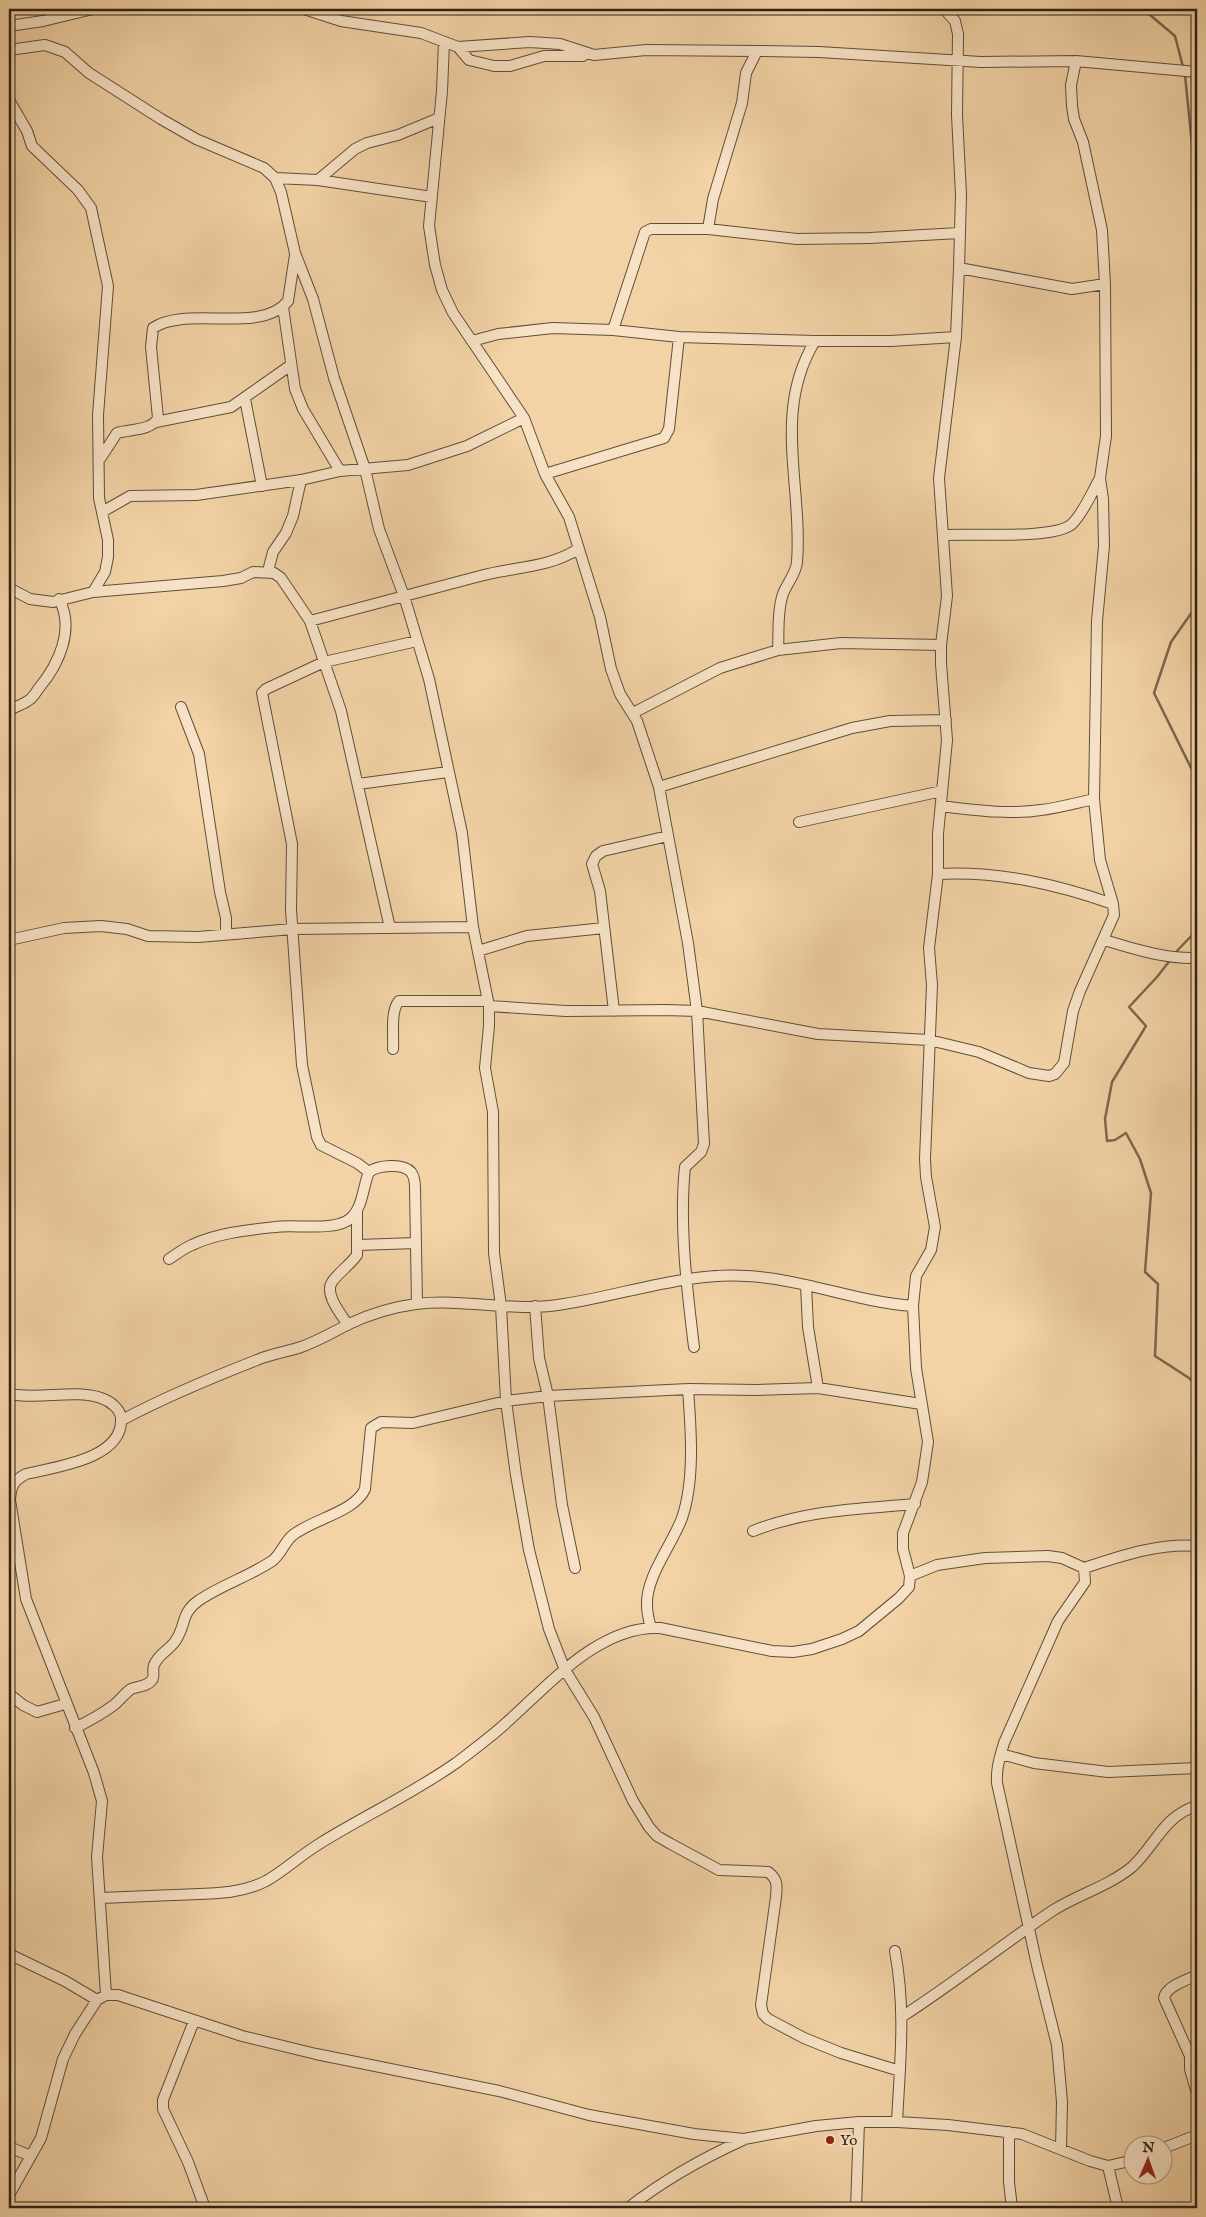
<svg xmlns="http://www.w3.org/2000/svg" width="1206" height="2217" viewBox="0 0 1206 2217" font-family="'IM FELL English',serif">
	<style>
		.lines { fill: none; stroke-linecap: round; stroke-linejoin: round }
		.stream { stroke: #7c6750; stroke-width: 2.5 }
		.minor-casing { stroke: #604e3c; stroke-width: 12 }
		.minor { stroke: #f7e2c5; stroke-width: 10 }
		.poi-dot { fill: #8f2418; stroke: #f7e2c5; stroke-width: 2 }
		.labels { text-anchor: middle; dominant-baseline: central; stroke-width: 4.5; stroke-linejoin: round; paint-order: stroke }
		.poi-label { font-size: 15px; fill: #2f2118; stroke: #f7e2c5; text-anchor: start }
	</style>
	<rect width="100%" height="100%" fill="#f3d3a6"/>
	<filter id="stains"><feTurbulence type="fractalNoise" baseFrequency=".004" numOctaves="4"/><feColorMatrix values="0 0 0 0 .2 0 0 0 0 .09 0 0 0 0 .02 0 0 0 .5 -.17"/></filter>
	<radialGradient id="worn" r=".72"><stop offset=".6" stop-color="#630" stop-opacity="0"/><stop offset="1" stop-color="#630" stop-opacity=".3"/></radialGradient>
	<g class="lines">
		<path class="stream" d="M1143 9 1175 36 1183 67
			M1185 75 1197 195
			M1197 605 1171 642 1154 693 1197 780
			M1174 954 1197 930
			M1171 959 1157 977 1129 1007 1146 1026 1112 1082 1105 1119 1107 1141 1115 1140 1126 1133 1140 1159 1151 1193 1145 1272 1158 1284 1155 1356 1189 1378 1197 1387"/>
		<g class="minor-casing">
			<path id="minor" d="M304 9 341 21 421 33 458 47 530 42 560 44 594 55 646 50 757 51 819 52 981 62 1076 61 1197 72
				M9 26 43 21 93 9
				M444 42 442 91 429 226 435 265 442 290 453 313 524 418 545 474 569 517 600 617 611 669 620 694 637 721 659 787 688 943 697 1011 704 1144 701 1152 685 1167C679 1224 687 1290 694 1347
				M458 47 469 60 494 66H510L544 56H583
				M9 50 45 45 65 52 89 73 161 119 196 139 264 168 275 178 281 192 295 253 313 299 334 378 365 469 379 529 404 596 429 679 462 833 473 927 489 1006V1026L485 1068 493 1112 494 1253 501 1306 506 1401 516 1475 529 1550 549 1629 565 1670 594 1717 633 1801 649 1827 657 1836 671 1844 719 1870 768 1872C778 1879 777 1886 776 1897L761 2005 763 2014 768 2019 804 2038 841 2053 900 2071
				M9 100 27 131 32 146 78 190 91 208 108 286 98 415 99 498 108 540V557L105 572 93 592
				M275 178 318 180 432 197
				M318 180 355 149 367 143 398 135 439 118
				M708 229 713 199 742 103 746 73 757 51
				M959 268 1072 289 1105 284
				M283 307 295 389 303 409 340 471
				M613 330 645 232 651 229H708L797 239 870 238 959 233
				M472 341 498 334 553 328 613 330 679 337 815 341H891L956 337
				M245 399 262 486
				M156 422 231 407 291 365
				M100 459 117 433C130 429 151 431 158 418L151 347 153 328C186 305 261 335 288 301L295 255
				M545 474 664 438 669 429 679 337
				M102 512 130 496 196 495 301 480 340 471 408 465 467 446 524 418
				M943 535C970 533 1054 540 1072 524 1084 512 1092 492 1100 478
				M268 571 273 552 286 533 293 516 301 480
				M9 588 30 599 53 602 93 592 223 581 241 578 253 572 274 573 281 578 310 621 341 711 390 928
				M310 621C367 606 423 591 480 576 513 567 549 568 578 549
				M778 650C779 633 777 614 782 597 785 585 796 575 797 562 803 485 772 412 815 341
				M181 707 199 754 220 892 226 918V933
				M9 711C15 706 23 705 29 700 33 698 36 692 39 688 59 664 75 629 59 599
				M633 713 720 668 778 650 841 643 941 645
				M358 784 448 772
				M659 787 852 728 890 721 946 720
				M941 806C974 810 1008 815 1041 810 1059 808 1076 803 1094 799
				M799 822 942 791
				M938 874C999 871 1056 884 1113 904
				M9 940 64 928 101 926 127 929 148 936 198 937 293 929 473 927
				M1104 940C1134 949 1165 959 1197 958
				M478 951 527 936 604 928
				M489 1006 566 1011 666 1010 697 1011 818 1034 929 1040 979 1052 1029 1073 1049 1076 1055 1074 1064 1063 1073 1011 1080 991 1114 915 1113 904 1100 860 1094 799 1097 621 1104 546 1103 499 1100 478 1106 436 1105 284 1102 230 1083 142 1074 119 1072 106 1071 85 1076 61
				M614 1011 600 891 592 864 596 856 603 851 668 836
				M393 1049C394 1036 390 1011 399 1001H488
				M369 1172 357 1163 321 1145 317 1137 302 1065 291 910 292 844 262 693 266 689 324 662 417 641
				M358 1245 416 1243
				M169 1259C177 1254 184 1248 192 1245 217 1233 248 1230 275 1227 295 1224 336 1232 351 1218 363 1207 363 1186 369 1172 378 1165 403 1163 411 1172 414 1176 415 1183 415 1188L417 1304
				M806 1285 808 1327 818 1388
				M535 1306 539 1358 548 1396 562 1505 575 1568
				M348 1325C341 1314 324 1294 332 1282 339 1272 350 1265 357 1255V1210
				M9 1394C39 1400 74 1389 101 1398 110 1401 121 1409 121 1419 123 1459 55 1467 26 1474 13 1481 11 1486 10 1500L26 1599 94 1773 102 1801 97 1857 106 1995
				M122 1420C165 1397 211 1378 257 1360 271 1354 286 1352 301 1347 318 1341 333 1332 349 1324 370 1314 393 1307 416 1304 465 1298 515 1313 564 1304 624 1295 685 1272 747 1276 803 1279 857 1302 913 1306
				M753 1531C805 1510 860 1509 915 1504
				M1084 1568C1121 1556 1158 1543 1197 1546
				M910 1576 937 1565 985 1558 1048 1556 1062 1558 1084 1568 1085 1582 1058 1621 1004 1743C1000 1757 996 1768 997 1783L1037 1965 1057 2045 1062 2102 1061 2149
				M651 1628C649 1621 647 1613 647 1605 646 1576 672 1545 682 1518 695 1480 691 1429 688 1389
				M9 1694 23 1705 37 1712 65 1704
				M75 1728C89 1721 102 1714 114 1705 120 1700 125 1693 131 1689 138 1686 147 1687 152 1680 155 1676 152 1670 154 1665 159 1653 170 1650 176 1640 186 1625 181 1613 198 1601 221 1585 248 1577 272 1561 281 1555 284 1542 293 1535 313 1519 355 1512 365 1489L371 1428 381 1422 413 1423 506 1401 548 1396 688 1389 757 1390 818 1388 921 1404
				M1001 1754 1034 1763 1108 1772 1197 1768
				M101 1898C125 1897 149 1896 173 1895 204 1893 237 1896 266 1881 284 1871 301 1855 319 1844 364 1816 412 1794 456 1763 473 1750 491 1737 506 1723 548 1686 599 1625 660 1628L772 1651 793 1652 812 1649 842 1639 859 1631 899 1598 909 1587 910 1576 903 1549V1533L922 1482 928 1442 916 1368 913 1306 916 1276 931 1250 935 1227 926 1177 925 1159 932 985 929 948 938 874V834L947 740 941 664V645L947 596 939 478 956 337 959 268 961 195 957 115 958 34 955 21 944 9
				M895 1951C906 2011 900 2062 897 2122
				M9 1954 65 1981 97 2000
				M1197 1975C1187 1980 1166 1986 1164 1998L1190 2056V2069L1197 2094
				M903 2016C954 1983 1002 1945 1052 1911 1077 1895 1109 1886 1132 1867 1155 1846 1164 1815 1197 1806
				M194 2021 163 2100V2109L188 2162 205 2208
				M1009 2132V2182L1012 2208
				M9 2147 31 2156
				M1164 2148 1197 2135
				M1108 2166 1118 2208
				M9 2195 41 2138 63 2059 75 2034 97 2000 106 1995H118L242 2036 316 2054 499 2091 589 2115 694 2134 744 2139 816 2126 859 2122H897L948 2125 1022 2134 1090 2161 1108 2166 1134 2160
				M628 2208C664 2180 701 2159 743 2140
				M856 2208 859 2122"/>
		</g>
		<use href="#minor" class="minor"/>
	</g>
	<circle class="poi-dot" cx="830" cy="2140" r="5"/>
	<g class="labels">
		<g class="poi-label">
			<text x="840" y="2140">Yo</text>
		</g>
	</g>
	<rect width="1206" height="2217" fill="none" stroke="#f3d3a6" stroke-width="30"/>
	<rect x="10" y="10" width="1186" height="2197" fill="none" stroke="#2f2118" stroke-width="2.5"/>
	<rect x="15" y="15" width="1176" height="2187" fill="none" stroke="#2f2118"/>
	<g transform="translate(1148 2160) rotate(2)"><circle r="24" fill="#f7e2c5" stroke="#a79580"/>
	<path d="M0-4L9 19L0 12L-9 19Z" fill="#8f2418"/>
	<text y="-8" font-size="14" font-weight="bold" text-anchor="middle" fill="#2f2118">N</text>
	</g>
	<rect width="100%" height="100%" filter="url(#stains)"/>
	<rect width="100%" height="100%" fill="url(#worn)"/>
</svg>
